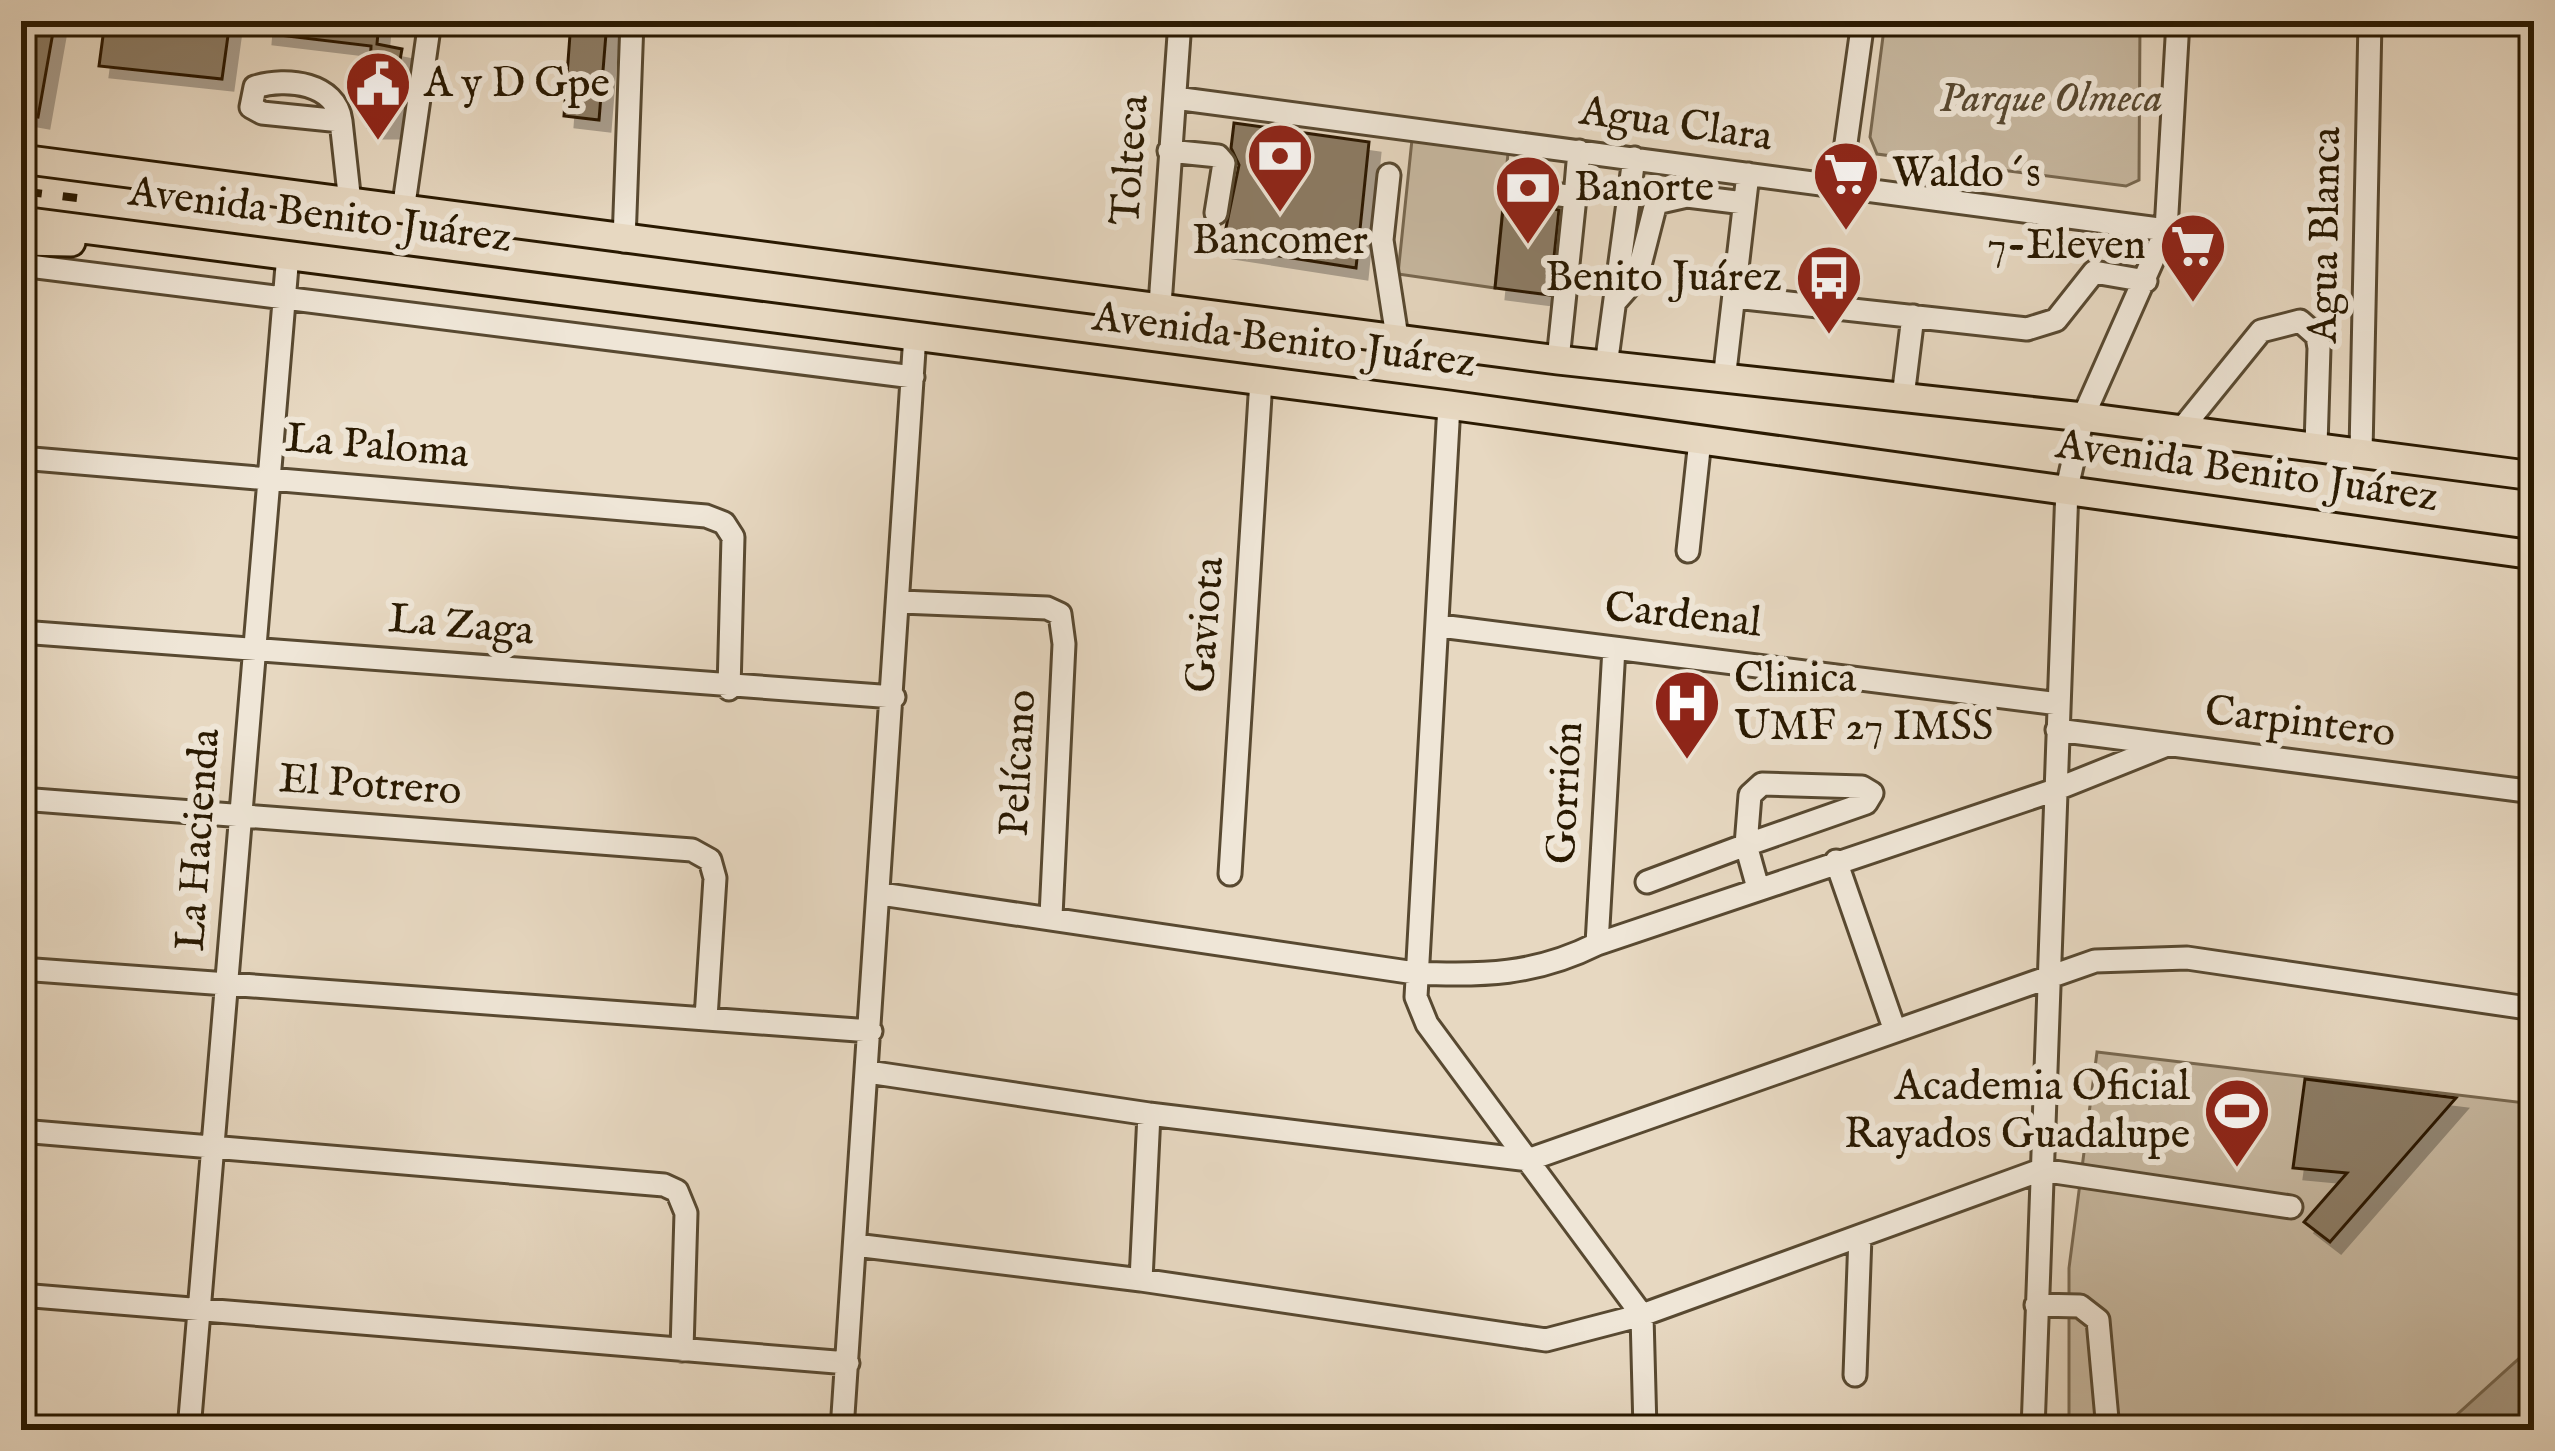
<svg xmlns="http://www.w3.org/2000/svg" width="2555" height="1451" viewBox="0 0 2555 1451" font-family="'IM FELL English',serif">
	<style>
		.green { fill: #c7b8a0; stroke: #786850; stroke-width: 3 }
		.water { fill: #a69780; stroke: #74654d; stroke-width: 3 }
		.building { fill: #8c7c65; stroke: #291901; stroke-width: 3; filter: url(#shadow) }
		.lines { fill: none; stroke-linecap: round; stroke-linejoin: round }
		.minor-casing { stroke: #584931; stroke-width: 27 }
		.major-casing { stroke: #291901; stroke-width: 33 }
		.minor { stroke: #efe6d7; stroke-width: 21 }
		.major { stroke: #e7d8c1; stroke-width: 27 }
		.rail { stroke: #291901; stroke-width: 8; stroke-dasharray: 21 21; stroke-linecap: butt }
		.labels { text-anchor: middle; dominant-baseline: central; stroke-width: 12; stroke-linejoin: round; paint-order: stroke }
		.poi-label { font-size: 42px; fill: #291901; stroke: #efe6d7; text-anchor: start }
		.park-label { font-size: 42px; font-style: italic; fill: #584931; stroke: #efe6d7 }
		.street-label { font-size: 42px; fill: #291901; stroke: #efe6d7 }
	</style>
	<defs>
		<filter id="shadow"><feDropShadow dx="11" dy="11" stdDeviation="0" flood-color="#0004"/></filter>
	</defs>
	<rect width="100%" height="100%" fill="#e7d8c1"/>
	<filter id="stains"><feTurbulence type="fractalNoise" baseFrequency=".00167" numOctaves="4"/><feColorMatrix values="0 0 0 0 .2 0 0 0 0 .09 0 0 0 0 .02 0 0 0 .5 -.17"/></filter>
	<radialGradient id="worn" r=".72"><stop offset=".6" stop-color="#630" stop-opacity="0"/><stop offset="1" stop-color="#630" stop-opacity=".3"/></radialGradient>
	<path class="green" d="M1885 21H2140L2139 180 2126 186 1877 154 1870 137Z
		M1413 130 1509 143 1495 288 1398 274Z
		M2097 1052 2534 1104V1430H2069V1268Z"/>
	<path class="water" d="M2534 1345V1413L2517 1430H2440Z"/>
	<path class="building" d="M24 21H55L38 117 21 114Z
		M105 21H230L222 79 99 66Z
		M263 21H379L377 44 402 49 388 127H368L371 46 262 33Z
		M571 21H607L599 120 564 116Z
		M1234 123 1369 142 1356 268 1222 247 1239 165 1231 148Z
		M1504 199 1559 210 1550 295 1495 288Z
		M2305 1079 2456 1098 2330 1242 2304 1222 2347 1173 2293 1168Z"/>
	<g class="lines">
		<g class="minor-casing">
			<path id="minor" d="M1175 98 2166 230
				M341 121 262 113 251 107 255 87C287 77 336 83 341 121L350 203
				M1169 151 1218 156 1224 163 1216 213
				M1389 175 1382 240 1397 337
				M1840 186 1863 21
				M1515 189 1575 197 1558 360
				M1575 197 1579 151
				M403 211 430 21
				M624 241 632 21
				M21 265 913 377
				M1735 297 2027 329 2056 320 2094 272 2146 281
				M1615 302 1637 277 1656 203 1687 196 1744 203
				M1160 305 1180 21
				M1606 366 1634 158
				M1724 380 1748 174
				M1903 397 1913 316
				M1449 405 1416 997 1427 1024 1642 1315 1645 1430
				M2180 431 2261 331 2300 321 2317 336 2319 348 2316 446
				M2361 452 2370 21
				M21 458 706 516 724 523 733 537 729 689
				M1688 551 1700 440
				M901 602 1047 608 1060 614 1064 644 1051 916
				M1440 626 2059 704
				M21 632 894 697
				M2057 730 2534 792
				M1762 784 1862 787 1872 793 1866 803 1746 845 1750 795Z
				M21 799 692 850 710 860 715 878 706 1018
				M1836 861 1894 1028
				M1230 874 1261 380
				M1647 882 1746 845 1758 888
				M881 894 1415 973C1483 976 1535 975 1597 944L2052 791 2167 745
				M1597 944 1614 648
				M21 969 871 1031
				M868 1072 1149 1114 1528 1160 2095 961 2187 958 2534 1009
				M21 1131 664 1185 677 1191 686 1213 682 1350
				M855 1245 1141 1280 1546 1340 1642 1315 2041 1170 2291 1207
				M1141 1280 1149 1114
				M21 1295 848 1363
				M2036 1305 2080 1306 2098 1320 2108 1430
				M1855 1375 1860 1236
				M189 1430 288 254
				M842 1430 915 335
				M2033 1430 2067 488 2083 417 2166 230 2178 21"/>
		</g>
		<g class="major-casing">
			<path id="major" d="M21 159 1558 360 2083 417 2534 476
				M21 221 1449 405 2534 555
				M21 241 71 242"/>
		</g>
		<use href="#minor" class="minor"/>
		<use href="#major" class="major"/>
		<path class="rail" d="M21 191 77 198"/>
	</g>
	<defs>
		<g id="civic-pin" transform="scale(3.45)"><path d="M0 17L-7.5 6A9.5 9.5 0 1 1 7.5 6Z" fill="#8f2418" stroke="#efe6d7"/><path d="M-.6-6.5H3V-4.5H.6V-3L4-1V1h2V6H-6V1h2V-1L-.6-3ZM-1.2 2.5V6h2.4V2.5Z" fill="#fff"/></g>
		<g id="bank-pin" transform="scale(3.45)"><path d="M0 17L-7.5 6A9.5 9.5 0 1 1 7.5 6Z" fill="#8f2418" stroke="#efe6d7"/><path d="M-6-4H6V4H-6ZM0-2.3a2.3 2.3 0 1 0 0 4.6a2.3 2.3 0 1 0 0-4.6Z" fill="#fff"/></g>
		<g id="supermarket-pin" transform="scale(3.45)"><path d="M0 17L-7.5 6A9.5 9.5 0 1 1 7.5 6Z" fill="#8f2418" stroke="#efe6d7"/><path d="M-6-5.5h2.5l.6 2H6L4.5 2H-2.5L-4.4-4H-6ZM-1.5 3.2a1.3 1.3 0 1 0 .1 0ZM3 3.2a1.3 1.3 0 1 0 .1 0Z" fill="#fff"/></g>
		<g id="bus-pin" transform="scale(3.45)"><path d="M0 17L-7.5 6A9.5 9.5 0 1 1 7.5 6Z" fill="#8f2418" stroke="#efe6d7"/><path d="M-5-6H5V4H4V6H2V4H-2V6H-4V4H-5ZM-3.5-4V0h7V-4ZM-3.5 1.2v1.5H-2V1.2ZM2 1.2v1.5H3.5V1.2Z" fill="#fff"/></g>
		<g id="hospital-pin" transform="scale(3.45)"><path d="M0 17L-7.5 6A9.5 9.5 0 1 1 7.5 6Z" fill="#8f2418" stroke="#efe6d7"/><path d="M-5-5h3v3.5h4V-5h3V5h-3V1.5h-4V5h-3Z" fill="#fff"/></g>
		<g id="stadium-pin" transform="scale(3.45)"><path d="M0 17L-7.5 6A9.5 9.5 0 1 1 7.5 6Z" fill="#8f2418" stroke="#efe6d7"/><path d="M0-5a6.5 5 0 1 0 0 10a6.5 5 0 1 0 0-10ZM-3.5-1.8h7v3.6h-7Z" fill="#fff"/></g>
	</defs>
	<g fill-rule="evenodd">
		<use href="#civic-pin" x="378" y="84"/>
		<use href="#bank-pin" x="1280" y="156"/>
		<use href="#supermarket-pin" x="1846" y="174"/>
		<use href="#bank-pin" x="1528" y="188"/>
		<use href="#supermarket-pin" x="2193" y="246"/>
		<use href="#bus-pin" x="1829" y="278"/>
		<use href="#hospital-pin" x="1687" y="703"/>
		<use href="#stadium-pin" x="2237" y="1111"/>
	</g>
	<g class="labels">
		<g class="poi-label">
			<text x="424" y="84">A y D Gpe</text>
			<text x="1892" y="174">Waldo´s</text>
			<text x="1574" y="188">Banorte</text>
			<text x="1280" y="241" text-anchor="middle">Bancomer</text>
			<text x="2146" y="246" text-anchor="end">7-Eleven</text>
			<text x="1782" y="278" text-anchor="end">Benito Juárez</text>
			<text x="1734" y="679">Clinica<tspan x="1734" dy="48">UMF 27 IMSS</tspan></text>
			<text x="2190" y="1087" text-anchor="end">Academia Oficial<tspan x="2190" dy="48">Rayados Guadalupe</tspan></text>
		</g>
		<g class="park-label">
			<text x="2051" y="99">Parque Olmeca</text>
		</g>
		<g class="street-label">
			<text transform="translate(1676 125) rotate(8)">Agua Clara</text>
			<text transform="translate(1131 160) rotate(-86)">Tolteca</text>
			<text transform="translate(320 216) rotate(7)">Avenida Benito Juárez</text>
			<text transform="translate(2326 235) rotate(-89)">Agua Blanca</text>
			<text transform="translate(1284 341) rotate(7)">Avenida Benito Juárez</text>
			<text transform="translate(377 447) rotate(5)">La Paloma</text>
			<text transform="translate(2247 472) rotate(8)">Avenida Benito Juárez</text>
			<text transform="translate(1683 616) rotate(6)">Cardenal</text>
			<text transform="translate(1206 625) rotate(-86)">Gaviota</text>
			<text transform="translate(461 626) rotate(5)">La Zaga</text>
			<text transform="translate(2300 723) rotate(7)">Carpintero</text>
			<text transform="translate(1019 763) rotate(-87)">Pelícano</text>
			<text transform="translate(370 786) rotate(4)">El Potrero</text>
			<text transform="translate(1566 793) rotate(-87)">Gorrión</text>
			<text transform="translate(199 840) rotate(-86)">La Hacienda</text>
		</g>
	</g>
	<rect width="2555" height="1451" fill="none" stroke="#e7d8c1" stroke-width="72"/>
	<rect x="24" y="24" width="2507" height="1403" fill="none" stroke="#291901" stroke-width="6"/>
	<rect x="36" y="36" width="2483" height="1379" fill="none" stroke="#291901" stroke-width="3"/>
	<rect width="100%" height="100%" filter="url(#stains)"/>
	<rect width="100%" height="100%" fill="url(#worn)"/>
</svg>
